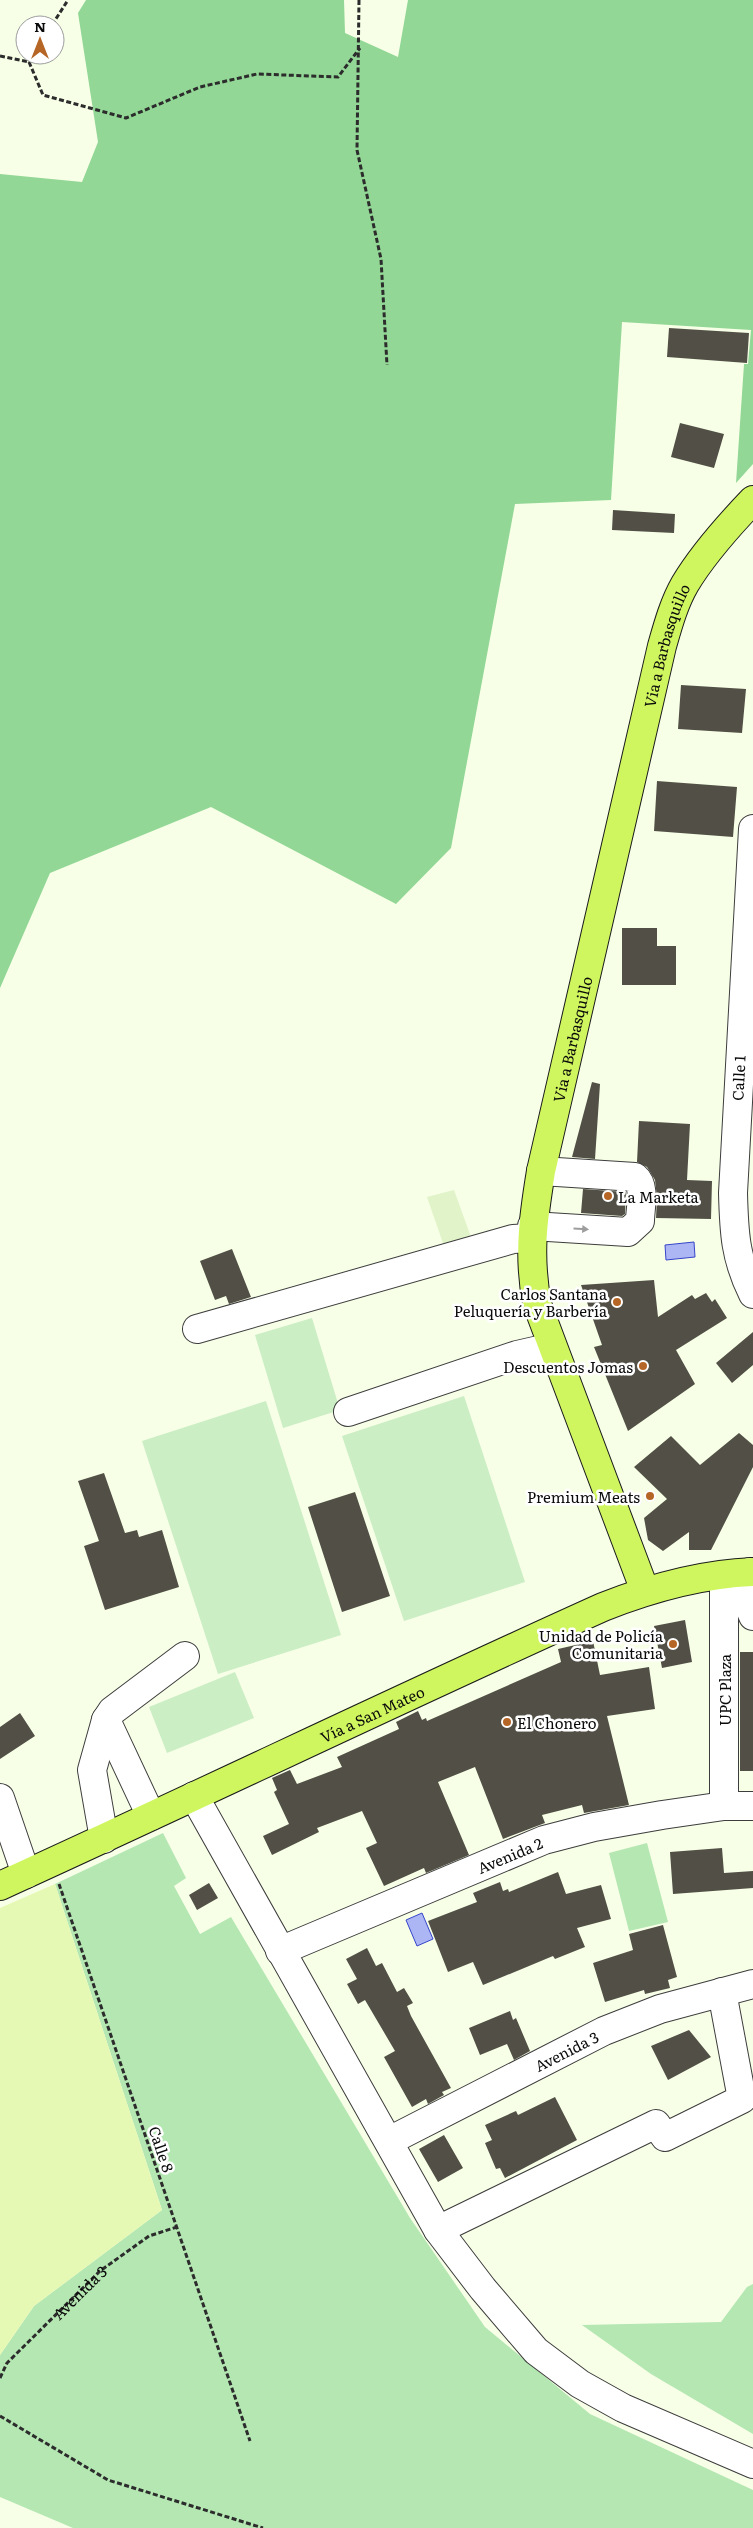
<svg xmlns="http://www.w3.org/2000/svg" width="753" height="2528" viewBox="0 0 753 2528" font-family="Literata,serif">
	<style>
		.farmland { fill: #e1f3c8 }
		.green { fill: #b4e7b2 }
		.forest { fill: #92d795 }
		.sand { fill: #e6f9b4 }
		.pitch { fill: #cbeec4 }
		.water { fill: #adb6f4; stroke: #3545ca }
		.building { fill: #525046 }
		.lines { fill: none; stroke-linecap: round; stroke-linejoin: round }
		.minor-casing { stroke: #3d3d3d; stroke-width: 30 }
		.major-casing { stroke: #1b1b1b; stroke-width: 30 }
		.path { stroke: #2c2c2c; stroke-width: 3; stroke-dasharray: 5 2.5; stroke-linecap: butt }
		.minor { stroke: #fff; stroke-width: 28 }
		.major { stroke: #d0f65f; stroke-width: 28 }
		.oneway { fill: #9d9d9d }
		.poi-dot { fill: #b56626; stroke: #fff; stroke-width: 2 }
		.labels { text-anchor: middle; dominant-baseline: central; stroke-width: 5; stroke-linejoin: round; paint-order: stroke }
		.street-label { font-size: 15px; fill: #0a0a0a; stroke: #fff }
		.poi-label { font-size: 15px; fill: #0a0a0a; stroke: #fff; text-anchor: end }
	</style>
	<rect width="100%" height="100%" fill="#f7ffe7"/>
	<path class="farmland" d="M454 1190 472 1240 444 1246 427 1197Z"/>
	<path class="green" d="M163 1833 186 1878 174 1886 200 1934 231 1917 410 2218 485 2327 590 2414 753 2490V2528H73L0 2497V2355L34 2306 162 2210 55 1884Z
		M647 1843 668 1922 629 1931 609 1853Z
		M753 2284V2434L651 2374 582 2325 721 2322 747 2287Z"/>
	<path class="forest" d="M86 0H344L345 33 398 57 408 0H753V464L736 483 744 364H748L751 330 622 322 611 500 515 504 451 848 396 904 211 807 50 873 0 988V174L82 182 98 142 78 13Z"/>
	<path class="sand" d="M55 1884 162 2210 34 2306 0 2355V1908Z"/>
	<path class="pitch" d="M312 1318 340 1410 283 1428 255 1335Z
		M464 1396 525 1582 404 1621 342 1436Z
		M266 1401 341 1635 218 1674 142 1441Z
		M235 1672 254 1718 167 1753 149 1707Z"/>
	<path class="water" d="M694 1242 695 1257 666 1260 665 1245Z
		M422 1913 433 1939 417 1946 406 1920Z"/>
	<path class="building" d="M669 328 749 333 747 363 667 357Z
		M680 423 724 434 714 468 671 457Z
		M613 510 675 514 674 533 612 530Z
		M681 685 746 689 742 733 678 729Z
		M657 781 737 787 733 837 654 831Z
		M622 928H657V946H676V985H622Z
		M592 1082 600 1084 595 1159 572 1157Z
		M639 1121 690 1124 687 1180 712 1181 711 1219 656 1218 657 1197 655 1180 647 1167 637 1162Z
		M583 1189 626 1192 625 1214 622 1216 581 1213Z
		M232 1249 251 1297 229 1304 226 1296 215 1300 200 1261Z
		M654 1280 658 1317 692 1295 695 1299 706 1293 712 1302 715 1299 727 1318 676 1350 695 1384 628 1431 594 1347 602 1345 581 1285Z
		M753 1332V1365L732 1383 716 1363Z
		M739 1433 753 1445V1467L711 1550H689V1532L663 1551 648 1540 644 1518 667 1499 634 1467 671 1436 700 1465Z
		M104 1473 125 1533 137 1530 139 1537 162 1530 179 1587 105 1610 84 1546 99 1541 78 1481Z
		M355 1492 390 1596 342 1612 308 1507Z
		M685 1620 692 1662 662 1668 654 1626Z
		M593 1641 600 1675 649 1667 655 1709 607 1716 629 1805 584 1813 582 1805 542 1815 545 1823 503 1839 475 1767 438 1782 469 1855 426 1873 424 1868 384 1886 366 1848 377 1843 362 1811 317 1828 319 1832 272 1855 263 1836 289 1824 274 1792 277 1790 272 1778 290 1770 297 1784 342 1767 337 1757 399 1729 396 1722 418 1711 422 1720 426 1718 427 1721 561 1662 558 1649Z
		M740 1652H753V1771H740Z
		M20 1713 35 1736 0 1759V1727Z
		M722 1848 724 1873 753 1871V1888L673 1894 670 1852Z
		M558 1872 566 1894 601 1885 611 1919 577 1928 585 1947 555 1959 553 1956 483 1985 473 1962 448 1972 428 1921 477 1902 473 1893 500 1882 503 1891 508 1889 509 1892Z
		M209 1883 218 1898 197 1910 189 1895Z
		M663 1925 677 1977 668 1980 670 1988 645 1994 644 1990 605 2002 593 1963 633 1950 629 1934Z
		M367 1948 376 1966 382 1963 397 1992 404 1988 413 2003 407 2006 411 2016 451 2088 442 2092 444 2095 428 2104 426 2099 412 2107 384 2057 395 2051 365 2000 358 2004 347 1984 357 1979 346 1959Z
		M510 2011 513 2020 516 2018 530 2051 514 2060 507 2044 480 2055 469 2028Z
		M689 2030 711 2057 668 2080 651 2046Z
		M555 2097 577 2140 505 2178 500 2168 496 2169 485 2143 492 2140 485 2125 516 2111 518 2115Z
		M444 2135 463 2168 438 2182 419 2149Z"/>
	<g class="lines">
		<g class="minor-casing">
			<g id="minor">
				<path d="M753 829 733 1193C734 1232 735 1258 753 1294"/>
				<path d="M532 1226 628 1232 640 1221C640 1209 646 1186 635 1177L541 1171"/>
				<path d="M197 1329 513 1239 531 1238"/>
				<path d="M348 1412 517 1355 552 1347"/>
				<path d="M750 1572V1609L753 1616"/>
				<path d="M724 1575V1806"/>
				<path d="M194 1796 438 2230 483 2289 536 2351 580 2384 623 2408 753 2464"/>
				<path d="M0 1798 26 1874"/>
				<path d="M151 1816 106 1720 112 1711 185 1656"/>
				<path d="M104 1839 92 1770 106 1720"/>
				<path id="s2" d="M280 1951 544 1840 594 1827 662 1815 724 1806H753"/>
				<path id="s3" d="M389 2141 604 2031 660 2009 753 1984"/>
				<path d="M438 2230 656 2124 665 2137 742 2099 722 1992"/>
			</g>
		</g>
		<g class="major-casing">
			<g id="major">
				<path id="s4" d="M645 1591 537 1304C528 1254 533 1220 541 1171L662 646C668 625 674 603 685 584 703 554 729 525 753 500"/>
				<path id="s5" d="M0 1886C202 1794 401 1698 603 1607 651 1588 701 1574 753 1572"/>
			</g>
		</g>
		<g class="path">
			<path d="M359 0 357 150 381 259 387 365"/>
			<path d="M52 25 68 0"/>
			<path d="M0 56 29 62 33 55"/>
			<path d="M29 62 43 95 126 118 200 87 257 74 338 77 360 48"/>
			<path d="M59 1884 250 2441"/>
			<path id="s1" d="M0 2378 7 2363 100 2271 149 2236 177 2227"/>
			<path d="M0 2416 108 2480 263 2528"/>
		</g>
		<use href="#minor" class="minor"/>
		<use href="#major" class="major"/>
	</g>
	<defs><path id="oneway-solid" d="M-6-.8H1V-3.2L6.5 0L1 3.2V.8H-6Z" transform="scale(1.25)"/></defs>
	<use class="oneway" href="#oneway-solid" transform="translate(581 1229) rotate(4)"/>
	<g class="poi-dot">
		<circle cx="608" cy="1196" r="5"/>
		<circle cx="617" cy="1302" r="5"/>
		<circle cx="643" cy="1366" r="5"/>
		<circle cx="650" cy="1496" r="5"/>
		<circle cx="673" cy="1644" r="5"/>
		<circle cx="507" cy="1722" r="5"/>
	</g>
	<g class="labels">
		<g class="street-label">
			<text stroke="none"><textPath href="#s4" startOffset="981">Via a Barbasquillo</textPath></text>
			<text stroke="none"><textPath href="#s4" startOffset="576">Via a Barbasquillo</textPath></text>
			<text transform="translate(738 1078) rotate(-87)">Calle 1</text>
			<text transform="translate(724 1690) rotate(-90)">UPC Plaza</text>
			<text stroke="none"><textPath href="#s5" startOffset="410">Vía a San Mateo</textPath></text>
			<text stroke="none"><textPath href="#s2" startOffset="249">Avenida 2</textPath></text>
			<text stroke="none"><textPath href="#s3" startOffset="199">Avenida 3</textPath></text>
			<text transform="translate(162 2149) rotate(71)">Calle 8</text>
			<text stroke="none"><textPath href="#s1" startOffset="118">Avenida 3</textPath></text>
		</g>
		<g class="poi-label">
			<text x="618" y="1196" text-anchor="start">La Marketa</text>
			<text x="607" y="1293">Carlos Santana<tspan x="607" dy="17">Peluquería y Barbería</tspan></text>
			<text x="633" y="1366">Descuentos Jomas</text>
			<text x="640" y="1496">Premium Meats</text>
			<text x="663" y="1635">Unidad de Policía<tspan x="663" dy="17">Comunitaria</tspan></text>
			<text x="517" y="1722" text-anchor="start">El Chonero</text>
		</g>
	</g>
	<g transform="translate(40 40)"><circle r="24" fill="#ffffff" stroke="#9d9d9d"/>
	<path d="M0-4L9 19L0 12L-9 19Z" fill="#b56626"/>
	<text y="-8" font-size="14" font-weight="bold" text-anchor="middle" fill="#0a0a0a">N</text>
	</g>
</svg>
